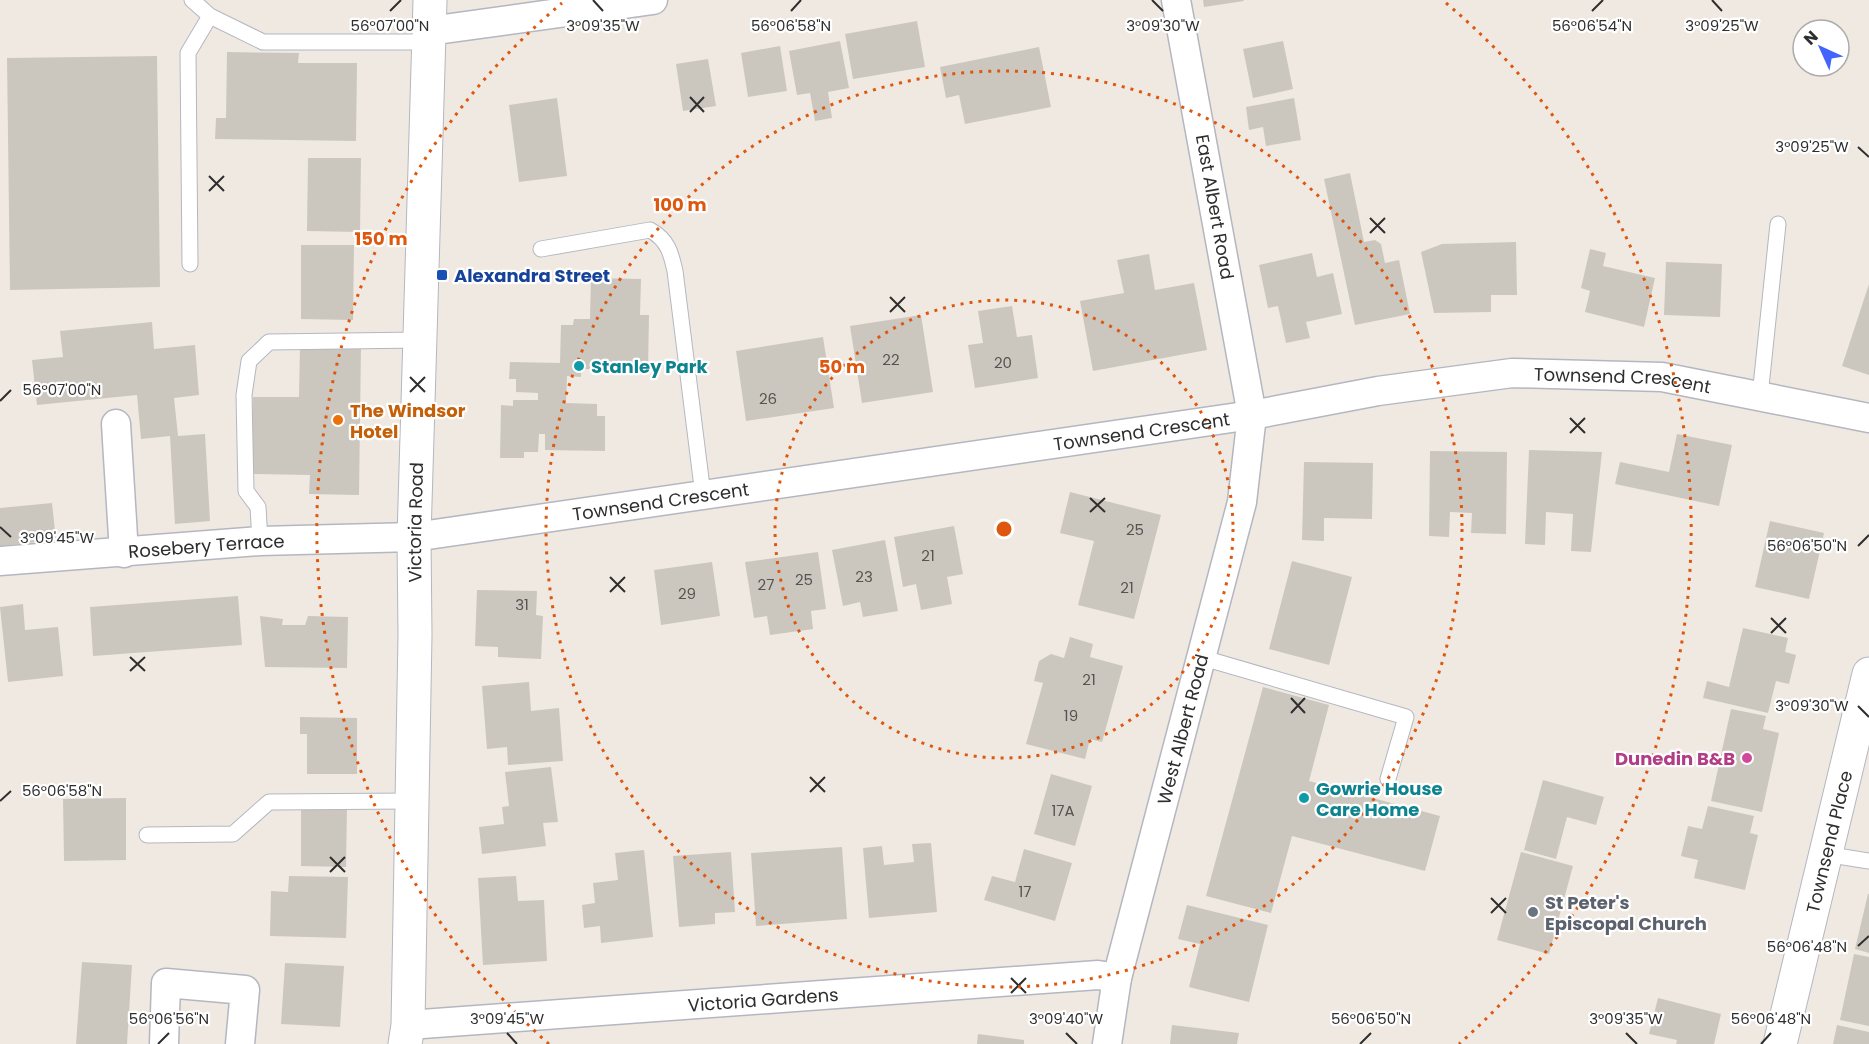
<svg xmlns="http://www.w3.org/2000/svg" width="1869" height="1044" viewBox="0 0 1869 1044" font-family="Poppins,sans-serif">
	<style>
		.building { fill: #cbc7bf }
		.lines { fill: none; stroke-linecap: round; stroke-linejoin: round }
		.lane-casing { stroke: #b4b7c1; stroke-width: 17 }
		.street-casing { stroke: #b4b7c1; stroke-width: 31 }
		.secondary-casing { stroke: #b4b7c1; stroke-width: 35 }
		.lane { stroke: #fff; stroke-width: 15 }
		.street { stroke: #fff; stroke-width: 28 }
		.secondary { stroke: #fff; stroke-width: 33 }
		.ticks { fill: none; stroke: #2e2e2e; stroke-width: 2 }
		.ring { fill: none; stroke: #df570e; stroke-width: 3; stroke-dasharray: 3 6 }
		.transit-dot { fill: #1a4fb4; stroke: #fff; stroke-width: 2 }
		.culture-dot { fill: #0f9aa8; stroke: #fff; stroke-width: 2 }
		.food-dot { fill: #e8710a; stroke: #fff; stroke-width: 2 }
		.hotel-dot { fill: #d1479c; stroke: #fff; stroke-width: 2 }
		.worship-dot { fill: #6b7280; stroke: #fff; stroke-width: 2 }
		.labels { text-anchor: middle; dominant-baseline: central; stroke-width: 4.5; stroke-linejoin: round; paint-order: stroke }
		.number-label { font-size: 15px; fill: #555452 }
		.street-label { font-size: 18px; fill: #2e2e2e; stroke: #fff }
		.transit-label { font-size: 18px; font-weight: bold; fill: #164399; stroke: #fff; text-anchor: start }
		.culture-label { font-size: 18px; font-weight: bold; fill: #0d838f; stroke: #fff; text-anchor: start }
		.food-label { font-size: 18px; font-weight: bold; fill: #c56008; stroke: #fff; text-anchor: start }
		.hotel-label { font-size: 18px; font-weight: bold; fill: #b23c85; stroke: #fff; text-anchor: end }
		.worship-label { font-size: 18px; font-weight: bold; fill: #5b616d; stroke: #fff; text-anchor: start }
		.ticks-label { font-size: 15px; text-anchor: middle; fill: #2e2e2e; stroke: #fff; stroke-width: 4.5; stroke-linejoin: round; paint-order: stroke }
		.centre { fill: #df570e; stroke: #fff; stroke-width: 3 }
		.ring-label { font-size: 18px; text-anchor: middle; font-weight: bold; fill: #df570e; stroke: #fff; stroke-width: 4.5; stroke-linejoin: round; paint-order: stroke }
	</style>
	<rect width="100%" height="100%" fill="#efe9e1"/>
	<path class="building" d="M1203 0H1243L1244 1 1204 7Z
		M917 21 925 67 853 79 845 34Z
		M840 41 849 88 828 92 832 118 815 121 810 93 797 95 789 51Z
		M1283 41 1293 89 1253 98 1243 49Z
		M780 46 787 91 748 97 741 53Z
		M1039 47 1051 107 965 124 959 95 946 98 940 67Z
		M227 52 299 53 298 63H357L356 141 215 139 216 118H226Z
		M157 56 160 287 10 290 7 58Z
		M708 59 716 106 683 111 676 64Z
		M557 98 567 176 519 182 509 105Z
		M1294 98 1301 140 1266 146 1263 127 1249 130 1246 107Z
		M308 158H361L360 232 307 231Z
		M1350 173 1364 242 1375 240 1381 244 1385 263 1399 260 1410 314 1355 325 1324 179Z
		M1516 242 1517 295H1491V312L1434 313 1421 252 1442 244Z
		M301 245H354L353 320 301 319Z
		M1590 249 1606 253 1603 266 1655 278 1644 327 1585 312 1590 291 1581 288Z
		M1312 253 1317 277 1333 273 1342 314 1306 322 1310 338 1286 343 1278 306 1268 308 1259 265Z
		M1149 254 1155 290 1194 283 1207 350 1093 371 1080 301 1124 293 1117 260Z
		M1666 262 1722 264 1720 317 1664 315Z
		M591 278 641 279 640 315H649L648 371 581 369V377L567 376 566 403 597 404V416H605V451L545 450V434H539L538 452H524V458H500L501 405 513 406V400H538V393L516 392V379H509L510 362 560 363 561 325H573L574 319H590Z
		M1869 284V375L1842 366Z
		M1012 306 1017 337 1032 335 1038 378 975 388 968 345 983 343 978 311Z
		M921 315 933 392 862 403 850 326Z
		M152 322 154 349 195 345 199 395 174 398 178 436 205 434 210 521 175 524 170 436 141 439 137 395 37 405 32 360 63 357 60 331Z
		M823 337 834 408 746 421 736 351Z
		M300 345 361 346 359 495 309 494 310 475 252 474 253 397H299Z
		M1677 434 1732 445 1719 506 1615 484 1620 462 1669 472Z
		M1529 450 1602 452 1591 552 1571 551 1573 514 1546 512 1545 545 1525 544Z
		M1430 451 1507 452 1506 534 1471 533 1472 513 1450 512 1449 537 1429 536Z
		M1304 462 1373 463 1372 519 1324 518V541L1302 540Z
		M1070 492 1161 515 1134 619 1078 605 1094 541 1060 533Z
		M52 503 56 540 0 546V508Z
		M1770 521 1824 533 1809 599 1755 587Z
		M954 526 963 574 947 577 952 604 921 610 916 584 903 587 894 537Z
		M885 540 898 611 863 617 860 602 843 606 832 550Z
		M818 552 826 609 811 611 813 629 770 635 767 616 754 618 745 562Z
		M1292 561 1352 577 1329 665 1269 649Z
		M712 562 720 616 661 625 654 570Z
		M477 590 537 591 536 615 543 616 541 659 498 657V647L475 646Z
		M238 596 242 645 93 656 90 607Z
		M23 604 25 630 58 627 63 676 8 682 0 607Z
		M260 616 283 619 282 625H305L308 616 348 617 347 668 265 667Z
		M1743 628 1788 638 1785 652 1796 655 1789 684 1776 681 1768 713 1703 698 1707 681 1729 687Z
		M1070 637 1093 644 1090 657 1123 666 1102 742 1090 739 1085 759 1026 744 1043 683 1034 681 1039 661 1051 654 1064 658Z
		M529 682 531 711 559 708 563 761 508 765 507 747 487 749 482 686Z
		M1263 687 1329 705 1309 781 1440 816 1425 871 1292 836 1271 913 1206 896Z
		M1731 709 1766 716 1763 729 1779 733 1762 812 1711 801Z
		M300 717 357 718V774H307V734H300Z
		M551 767 558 822 543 823 546 846 482 854 479 827 504 824 502 807 509 806 505 772Z
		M1051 774 1092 786 1075 846 1034 834Z
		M1543 780 1604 797 1596 825 1567 817 1556 859 1524 850Z
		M126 798V860L64 861 63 799Z
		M301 806 347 807 346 867 301 866Z
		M1708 806 1754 816 1750 833 1758 835 1745 890 1694 878 1698 860 1681 856 1688 826 1702 829Z
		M931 843 937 912 869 918 863 848 882 846 884 865 914 862 912 844Z
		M842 847 847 919 756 926 751 853Z
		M1024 849 1072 863 1055 921 984 900 992 876 1015 882Z
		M644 850 653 937 601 943 600 926 584 928 582 905 595 903 593 883 618 880 615 853Z
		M731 852 735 912 715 913V924L679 927 673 856Z
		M1521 852 1573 866 1549 954 1497 940Z
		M289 876 348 877 346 938 270 936 271 891 288 892Z
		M516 876 518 901 544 900 547 961 483 965 478 878Z
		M1868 894H1869V953L1855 949Z
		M1187 905 1268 925 1249 1002 1189 987 1200 944 1178 939Z
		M1854 954 1869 957V1026L1840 1020Z
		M82 962 132 965 127 1044H76Z
		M285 963 344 966 340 1027 281 1024Z
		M1658 998 1721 1014 1714 1044H1676L1677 1040 1649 1034Z
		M1172 1025 1239 1033 1237 1044H1170Z
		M1837 1025 1869 1032V1044H1833Z
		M978 1034 1024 1040V1044H977Z"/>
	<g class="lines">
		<g class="lane-casing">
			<path id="lane" d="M192 0 210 16 263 42H429
				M541 249 650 230C668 240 671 253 675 271L703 495
				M190 264 188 53 210 16
				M1760 396 1778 224
				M260 541 258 507 246 491 244 395 249 361 269 342 420 340
				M1200 657 1406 717 1388 779
				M147 835 233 834 269 802 411 801
				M1825 854 1869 861"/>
		</g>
		<g class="street-casing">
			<g id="street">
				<path d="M429 31 653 0"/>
				<path d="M116 424 124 553"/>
				<path id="s1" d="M0 561 260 541 414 537 1252 415 1378 391 1512 373 1662 377 1869 418"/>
				<path id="s2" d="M408 1025 1098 975 1117 978"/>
				<path d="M164 1044 166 983 245 990 240 1044"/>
				<path id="s3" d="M1107 1044 1117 978 1242 502 1252 415 1176 0"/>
			</g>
		</g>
		<g class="secondary-casing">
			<g id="secondary">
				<path id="s4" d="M405 1044 408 1025 415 635 414 537 430 0"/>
				<path id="s5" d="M1780 1044 1869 674"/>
			</g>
		</g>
		<use href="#lane" class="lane"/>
		<use href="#street" class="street"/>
		<use href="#secondary" class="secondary"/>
	</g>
	<path class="ticks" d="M593 0 603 11M1152 0 1163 11M1712 0 1722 11M390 11 401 0M791 11 801 0M1592 11 1603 0M690 97 704 112M690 112 704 97M1858 147 1869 157M209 176 224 191M209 191 224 176M1370 218 1385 233M1370 233 1385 218M890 297 905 312M890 312 905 297M410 377 425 392M410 392 425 377M0 401 11 390M1570 418 1585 433M1570 433 1585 418M1090 498 1105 512M1090 512 1105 498M0 527 11 537M1858 546 1869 535M610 577 625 592M610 592 625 577M1771 618 1786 633M1771 633 1786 618M130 657 145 671M130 671 145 657M1291 698 1305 713M1858 706 1869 717M1291 713 1305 698M810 777 825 792M810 792 825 777M0 801 11 791M330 857 345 872M330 872 345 857M1491 898 1506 913M1491 913 1506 898M1858 946 1869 936M1011 978 1026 993M1011 993 1026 978M507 1033 517 1044M1066 1033 1077 1044M1626 1033 1637 1044M158 1044 169 1033M1360 1044 1371 1033M1761 1044 1771 1033"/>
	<g class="ring">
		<circle cx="1004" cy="529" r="229"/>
		<circle cx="1004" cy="529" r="458"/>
		<path d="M549 1044A687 687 0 0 1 562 3M1446 3A687 687 0 0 1 1459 1044"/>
	</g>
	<rect class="transit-dot" x="436" y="269" width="12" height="12" rx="3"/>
	<g class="culture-dot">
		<circle cx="579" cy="366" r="6"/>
		<circle cx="1304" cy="798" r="6"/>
	</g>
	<circle class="food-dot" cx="338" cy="420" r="6"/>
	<circle class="hotel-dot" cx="1747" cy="758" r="6"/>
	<circle class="worship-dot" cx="1533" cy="912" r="6"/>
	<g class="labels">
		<g class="number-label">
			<text x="891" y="359">22</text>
			<text x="1003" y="362">20</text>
			<text x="768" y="398">26</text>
			<text x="1135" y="529">25</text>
			<text x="928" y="555">21</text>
			<text x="864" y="576">23</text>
			<text x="804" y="579">25</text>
			<text x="766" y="584">27</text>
			<text x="1127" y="587">21</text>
			<text x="687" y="593">29</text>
			<text x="522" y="604">31</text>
			<text x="1089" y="679">21</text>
			<text x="1071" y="715">19</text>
			<text x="1063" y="810">17A</text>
			<text x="1025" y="891">17</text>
		</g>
		<g class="street-label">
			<text transform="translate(1215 207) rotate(80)">East Albert Road</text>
			<text stroke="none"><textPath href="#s1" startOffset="1636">Townsend Crescent</textPath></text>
			<text stroke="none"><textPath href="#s1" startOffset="1150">Townsend Crescent</textPath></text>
			<text stroke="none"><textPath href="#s1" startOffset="664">Townsend Crescent</textPath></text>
			<text stroke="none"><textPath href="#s4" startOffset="522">Victoria Road</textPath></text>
			<text stroke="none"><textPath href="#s1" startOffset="207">Rosebery Terrace</textPath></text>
			<text stroke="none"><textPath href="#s3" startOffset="324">West Albert Road</textPath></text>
			<text stroke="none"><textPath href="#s5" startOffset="208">Townsend Place</textPath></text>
			<text stroke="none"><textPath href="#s2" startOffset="356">Victoria Gardens</textPath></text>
		</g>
		<g class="transit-label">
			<text x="454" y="275">Alexandra Street</text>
		</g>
		<g class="culture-label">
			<text x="591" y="366">Stanley Park</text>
			<text x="1316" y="788">Gowrie House<tspan x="1316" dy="21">Care Home</tspan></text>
		</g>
		<g class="food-label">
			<text x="350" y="410">The Windsor<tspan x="350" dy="21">Hotel</tspan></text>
		</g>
		<g class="hotel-label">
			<text x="1735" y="758">Dunedin B&amp;B</text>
		</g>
		<g class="worship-label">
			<text x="1545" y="902">St Peter's<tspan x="1545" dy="21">Episcopal Church</tspan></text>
		</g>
	</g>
	<g class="ticks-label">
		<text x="1163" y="31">3°09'30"W</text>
		<text x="1722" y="31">3°09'25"W</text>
		<text x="603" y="31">3°09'35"W</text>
		<text x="1592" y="31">56°06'54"N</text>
		<text x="390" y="31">56°07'00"N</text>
		<text x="791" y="31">56°06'58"N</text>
		<text x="1812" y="152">3°09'25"W</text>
		<text x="62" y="395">56°07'00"N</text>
		<text x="57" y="543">3°09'45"W</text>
		<text x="1807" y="551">56°06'50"N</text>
		<text x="1812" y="711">3°09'30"W</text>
		<text x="62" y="796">56°06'58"N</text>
		<text x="1807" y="952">56°06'48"N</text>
		<text x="169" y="1024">56°06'56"N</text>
		<text x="1371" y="1024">56°06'50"N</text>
		<text x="1771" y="1024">56°06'48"N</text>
		<text x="507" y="1024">3°09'45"W</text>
		<text x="1066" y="1024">3°09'40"W</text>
		<text x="1626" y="1024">3°09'35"W</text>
	</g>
	<circle cx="1004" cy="529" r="9" class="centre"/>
	<g class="ring-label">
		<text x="680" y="211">100 m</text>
		<text x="381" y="245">150 m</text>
		<text x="842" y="373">50 m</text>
	</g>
	<g transform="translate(1821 48) rotate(315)"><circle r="28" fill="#ffffff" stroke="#ababab" stroke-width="1.5"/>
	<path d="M0-4.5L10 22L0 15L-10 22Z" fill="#4264fb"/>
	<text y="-9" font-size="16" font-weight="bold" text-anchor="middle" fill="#2e2e2e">N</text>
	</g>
</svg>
